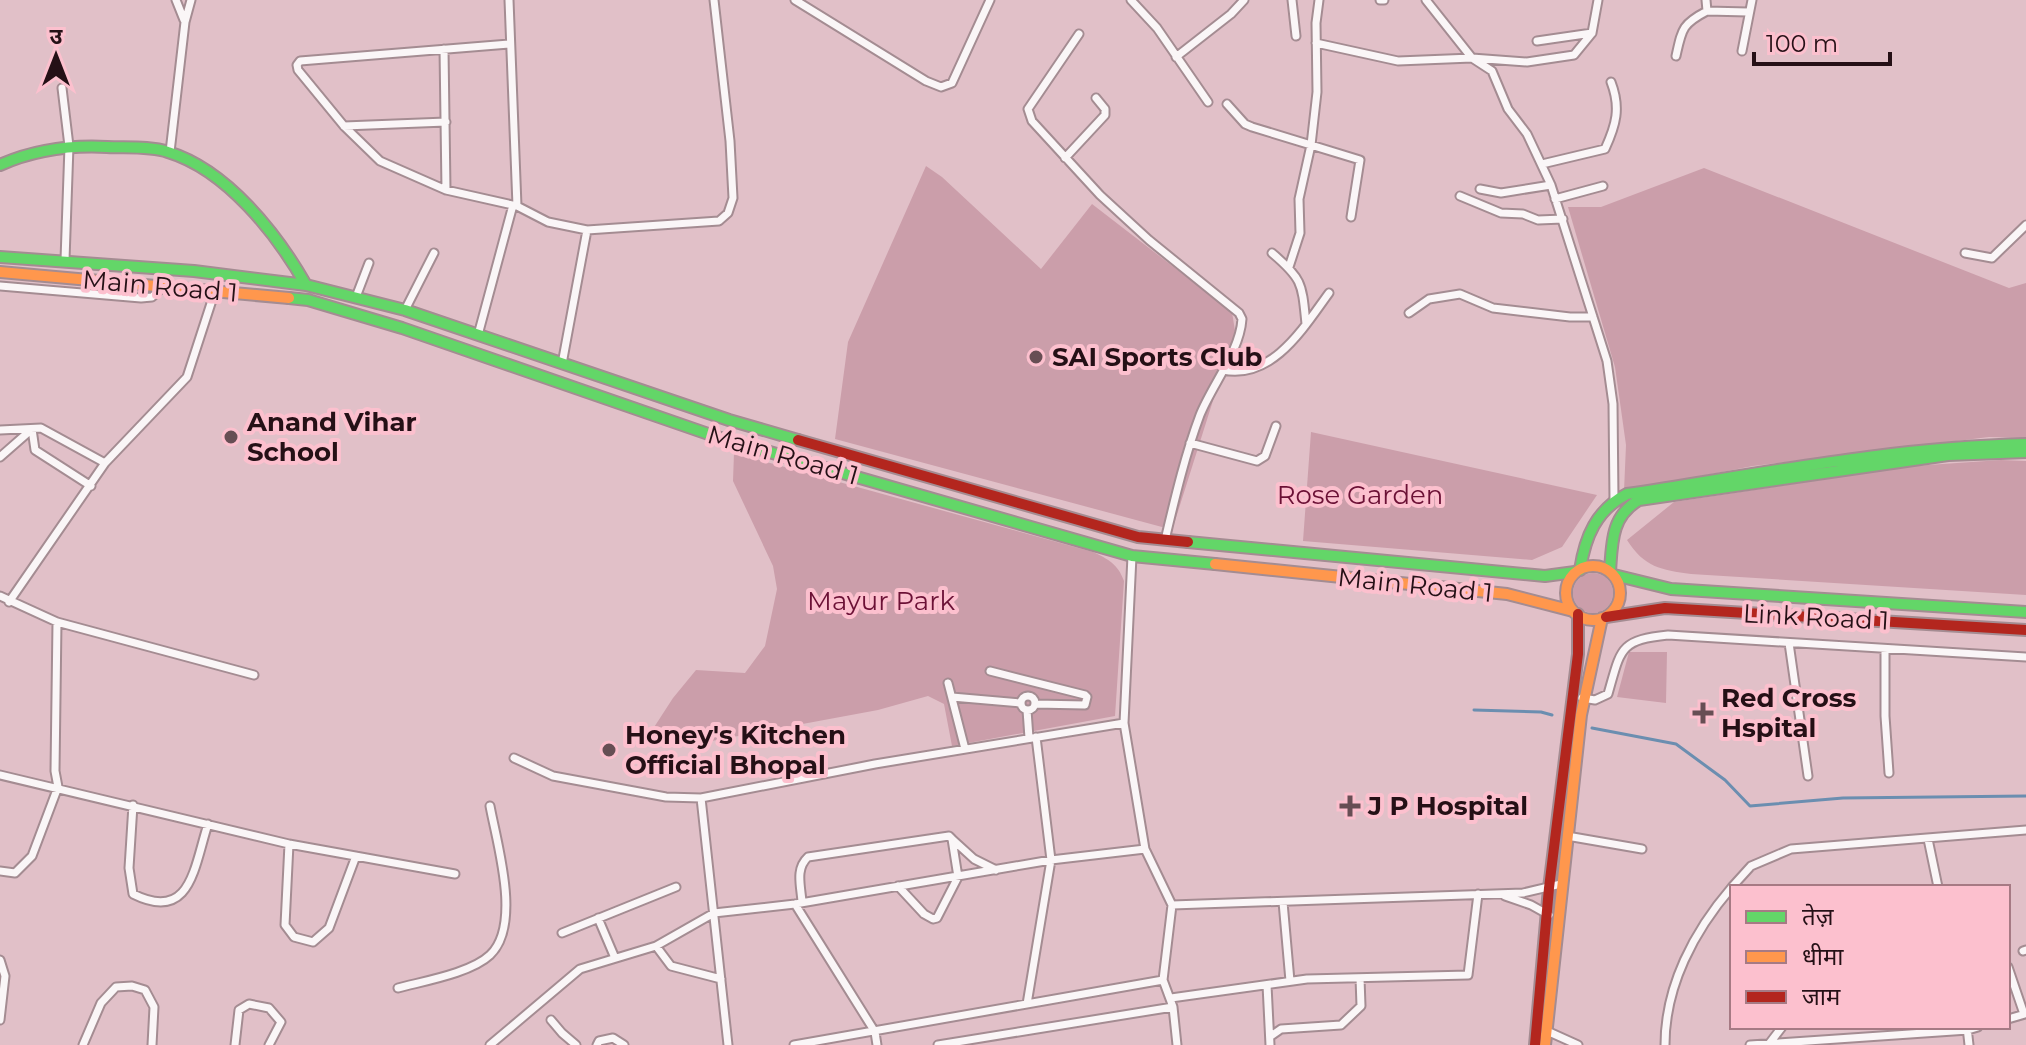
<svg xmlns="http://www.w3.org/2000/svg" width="2026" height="1045" viewBox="0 0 2026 1045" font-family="Montserrat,'Noto Sans Devanagari',sans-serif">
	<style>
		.green { fill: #cb9eaa }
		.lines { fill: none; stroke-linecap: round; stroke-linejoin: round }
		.stream { stroke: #6b8eb0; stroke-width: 3 }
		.street-casing { stroke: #a48c92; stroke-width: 11 }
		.fast-casing { stroke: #a48c92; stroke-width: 14 }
		.slow-casing { stroke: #a48c92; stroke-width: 14 }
		.jam-casing { stroke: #a48c92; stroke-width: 14 }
		.street { stroke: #faf6f7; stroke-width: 7 }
		.fast { stroke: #63d668; stroke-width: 10 }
		.slow { stroke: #ff974d; stroke-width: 10 }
		.jam { stroke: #b3261e; stroke-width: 10 }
		.poi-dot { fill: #674e54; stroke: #fcc0ce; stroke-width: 3 }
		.labels { text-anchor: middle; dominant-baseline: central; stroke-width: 8; stroke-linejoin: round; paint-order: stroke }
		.street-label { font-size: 26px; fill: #251016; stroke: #fcc0ce }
		.poi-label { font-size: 26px; font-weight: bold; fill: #251016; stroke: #fcc0ce; text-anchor: start }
		.park-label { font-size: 26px; fill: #6b1035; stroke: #fcc0ce }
	</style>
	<rect width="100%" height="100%" fill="#e1c0c8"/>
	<path class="green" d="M926 166 942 177 1041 269 1092 204 1232 312 1235 331 1174 524 1162 527 835 439 848 342Z
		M1704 168 2009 288 2026 283V438L1989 437 1753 466 1624 491 1626 445 1615 367 1568 207H1601Z
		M1311 432 1597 495 1562 547 1532 560 1303 541Z
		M734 453 1093 552C1108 559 1118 564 1124 581L1115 716 952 746 944 704 928 696 878 710 690 745 649 735 673 698 696 670 745 673 765 646 777 589 773 566 733 481Z
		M2001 460 2026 461V595L1691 574C1661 570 1644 567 1627 540L1674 502 1913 466Z
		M1573 593a20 20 0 1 1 40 0a20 20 0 1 1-40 0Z
		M1629 652H1667L1666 703 1617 697Z"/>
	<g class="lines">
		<path class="stream" d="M1474 710 1541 712 1552 715
			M1592 728 1676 744 1725 780 1750 806 1843 798 2026 796"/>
		<g class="street-casing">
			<path id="street" d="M176 0 184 20
				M509 0 517 206
				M795 0 926 81 941 87 952 83 990 0
				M1131 0 1157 28 1208 102
				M1292 0 1296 36
				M1380 0H1384
				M1426 0 1472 58 1492 71 1508 109 1527 134 1551 185 1607 361 1613 404 1614 500
				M1706 0 1707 11 1748 12
				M1079 34 1028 109 1032 121 1100 195 1149 240 1239 313 1242 319C1240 351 1212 385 1200 415 1185 455 1175 498 1165 540
				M1537 41 1592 33
				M1316 43 1398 61 1472 58 1527 62 1574 55 1592 33 1598 0
				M509 44 300 61 297 65 298 70 344 126 380 161 446 190 517 206 548 222 587 230 719 221 728 213 733 198 730 141 714 0
				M444 49 446 190
				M1742 51 1752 0
				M1676 56C1682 29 1682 24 1707 11
				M1176 57 1231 14 1244 0
				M62 88 69 146 65 260
				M1227 104 1245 124 1252 127 1360 160 1351 217
				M344 126 446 122
				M170 152 185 22 191 0
				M1065 158 1105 115V109L1096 98
				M1542 164 1605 149C1616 125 1621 108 1611 82
				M1480 189 1501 193 1551 185
				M1460 196 1501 213 1523 214 1538 220 1563 219
				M1555 199 1603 186
				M1272 253C1303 279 1302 284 1306 324
				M1965 253 1992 258 2026 225
				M1289 267 1300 233 1299 199 1311 145 1317 92 1316 23 1319 0
				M0 286 141 298 152 297 164 286
				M356 297 369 263
				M405 310 434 253
				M1409 313 1429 299 1460 294 1493 308 1570 317H1593
				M478 335 513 205
				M562 364 587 230
				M1223 370C1273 380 1304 327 1329 293
				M0 430 41 428 105 463
				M1190 443 1257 461 1265 456 1276 426
				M0 457 32 429 35 450 91 486
				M1132 556 1124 723 1145 849 1172 905 1163 980 1173 1007 1177 1045
				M0 596 57 622 254 675
				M9 602 105 463 187 377 215 291
				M1789 643 1808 776
				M1885 649V716L1889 773
				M990 671 1085 695 1087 697 1085 705 1035 704
				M948 683 965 749
				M1021 703a7 7 0 1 1 14 0a7 7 0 1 1-14 0Z
				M952 697 1020 703
				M1582 698 1595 700 1608 694C1621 649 1619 640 1668 635L2026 657
				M1027 710 1029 738
				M514 758 553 776 666 797 701 798 875 764 1124 723
				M0 775 289 844 455 874
				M701 798 728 1045
				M133 805 129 868 133 894C191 923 194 867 208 824
				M1567 836 1642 849
				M952 839 974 859 996 870
				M1928 839 1938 887
				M289 844 285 925 294 937 313 942 329 928 356 856
				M0 871 15 873 32 856 58 787 55 771 57 622
				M1732 887 1751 866 1791 849 2026 830
				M1505 896 1531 905 1549 915
				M802 902C801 886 795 869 808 857L949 836 952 839 958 877 937 918 933 919 924 914 898 886
				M1283 902 1290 981
				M795 904 875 1032 877 1045
				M1172 905 1523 893 1561 884
				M598 918 615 958
				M562 933 676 887
				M656 946 671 966 721 979
				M2023 951 2026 950
				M0 960 5 976 0 1020
				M2008 967 2024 1014
				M1267 985 1270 1045
				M398 988C424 981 471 973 490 955 522 925 497 844 490 806
				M1171 998 1307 979 1468 975 1478 894
				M1027 1004 1051 860 1036 737
				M2008 1019 2025 1014
				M551 1020 562 1033 576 1045
				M1967 1027 1969 1045
				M1547 1031 1578 1045
				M1271 1036 1281 1029 1341 1025 1361 1006 1360 978
				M1769 1044 1782 1027
				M83 1045 101 1003 116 987 132 986 145 990 154 1007 152 1045
				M235 1045 239 1010 249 1004 269 1008 281 1022 269 1045
				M490 1045 580 969 656 946 714 913 795 904 1051 860 1145 849
				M597 1045 599 1041 613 1038 624 1045
				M794 1045 1163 980
				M938 1045 1173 1007
				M1665 1045C1665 986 1694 931 1732 887
				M1750 1045 1968 1030 1978 1027"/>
		</g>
		<g class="fast-casing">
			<path id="fast" d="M0 165C34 150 70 145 107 147 126 148 150 146 168 152 227 170 277 234 306 285
				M0 257 194 271 306 285 405 310 729 420 798 440
				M289 298 308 300 402 328 717 437 1132 556 1215 564
				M1188 542 1545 576 1575 572
				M1580 570C1585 537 1596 510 1627 494 1759 474 1892 447 2026 444
				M1610 572C1612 543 1611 516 1639 500L1948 455 2026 452
				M1614 575 1671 589 2026 612"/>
		</g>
		<g class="slow-casing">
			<path id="slow" d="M0 272 289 298
				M1215 564 1507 594 1573 611
				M1566 593a27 27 0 1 1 54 0a27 27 0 1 1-54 0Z
				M1545 1045 1581 715 1602 618"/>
		</g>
		<g class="jam-casing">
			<path id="jam" d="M798 440 1138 537 1188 542
				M1606 617 1665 608 2026 630
				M1535 1045 1549 888 1578 654V614"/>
		</g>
		<use href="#street" class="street"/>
		<use href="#fast" class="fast"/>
		<use href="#slow" class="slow"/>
		<use href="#jam" class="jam"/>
	</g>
	<g class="poi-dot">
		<circle cx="1036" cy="357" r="8"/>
		<circle cx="231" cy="437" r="8"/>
		<path d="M1699 701h8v8h8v8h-8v8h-8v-8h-8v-8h8z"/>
		<circle cx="609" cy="750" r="8"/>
		<path d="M1346 794h8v8h8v8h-8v8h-8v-8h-8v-8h8z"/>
	</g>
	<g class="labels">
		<g class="street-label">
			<text transform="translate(160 286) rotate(5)">Main Road 1</text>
			<text transform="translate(783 455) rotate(16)">Main Road 1</text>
			<text transform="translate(1415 585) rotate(6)">Main Road 1</text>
			<text transform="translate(1816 617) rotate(3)">Link Road 1</text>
		</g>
		<g class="poi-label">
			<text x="1052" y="357">SAI Sports Club</text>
			<text x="247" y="422">Anand Vihar<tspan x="247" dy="30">School</tspan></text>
			<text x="1721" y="698">Red Cross<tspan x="1721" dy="30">Hspital</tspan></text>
			<text x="625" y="735">Honey's Kitchen<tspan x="625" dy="30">Official Bhopal</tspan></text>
			<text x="1368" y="806">J P Hospital</text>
		</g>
		<g class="park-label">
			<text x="1360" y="495">Rose Garden</text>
			<text x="881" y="601">Mayur Park</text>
		</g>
	</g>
	<rect x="1730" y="885" width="280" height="144" fill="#fcc0ce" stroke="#a67a84" stroke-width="2"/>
	<rect x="1746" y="911" width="40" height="12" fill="#63d668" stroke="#a67a84" stroke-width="2"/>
	<text x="1802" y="925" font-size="24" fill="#251016">तेज़</text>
	<rect x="1746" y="951" width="40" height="12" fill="#ff974d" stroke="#a67a84" stroke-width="2"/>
	<text x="1802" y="965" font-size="24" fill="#251016">धीमा</text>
	<rect x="1746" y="991" width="40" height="12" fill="#b3261e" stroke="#a67a84" stroke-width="2"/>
	<text x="1802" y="1005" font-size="24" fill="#251016">जाम</text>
	<g transform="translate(56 56)" stroke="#fcc0ce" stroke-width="6" paint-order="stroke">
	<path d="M0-6L14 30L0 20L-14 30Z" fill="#251016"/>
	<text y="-12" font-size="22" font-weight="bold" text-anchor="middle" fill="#251016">उ</text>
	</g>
	<path d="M1754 52v12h136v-12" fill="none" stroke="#251016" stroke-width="4"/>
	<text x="1766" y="52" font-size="24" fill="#251016" stroke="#fcc0ce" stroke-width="6" paint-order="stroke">100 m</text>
</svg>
